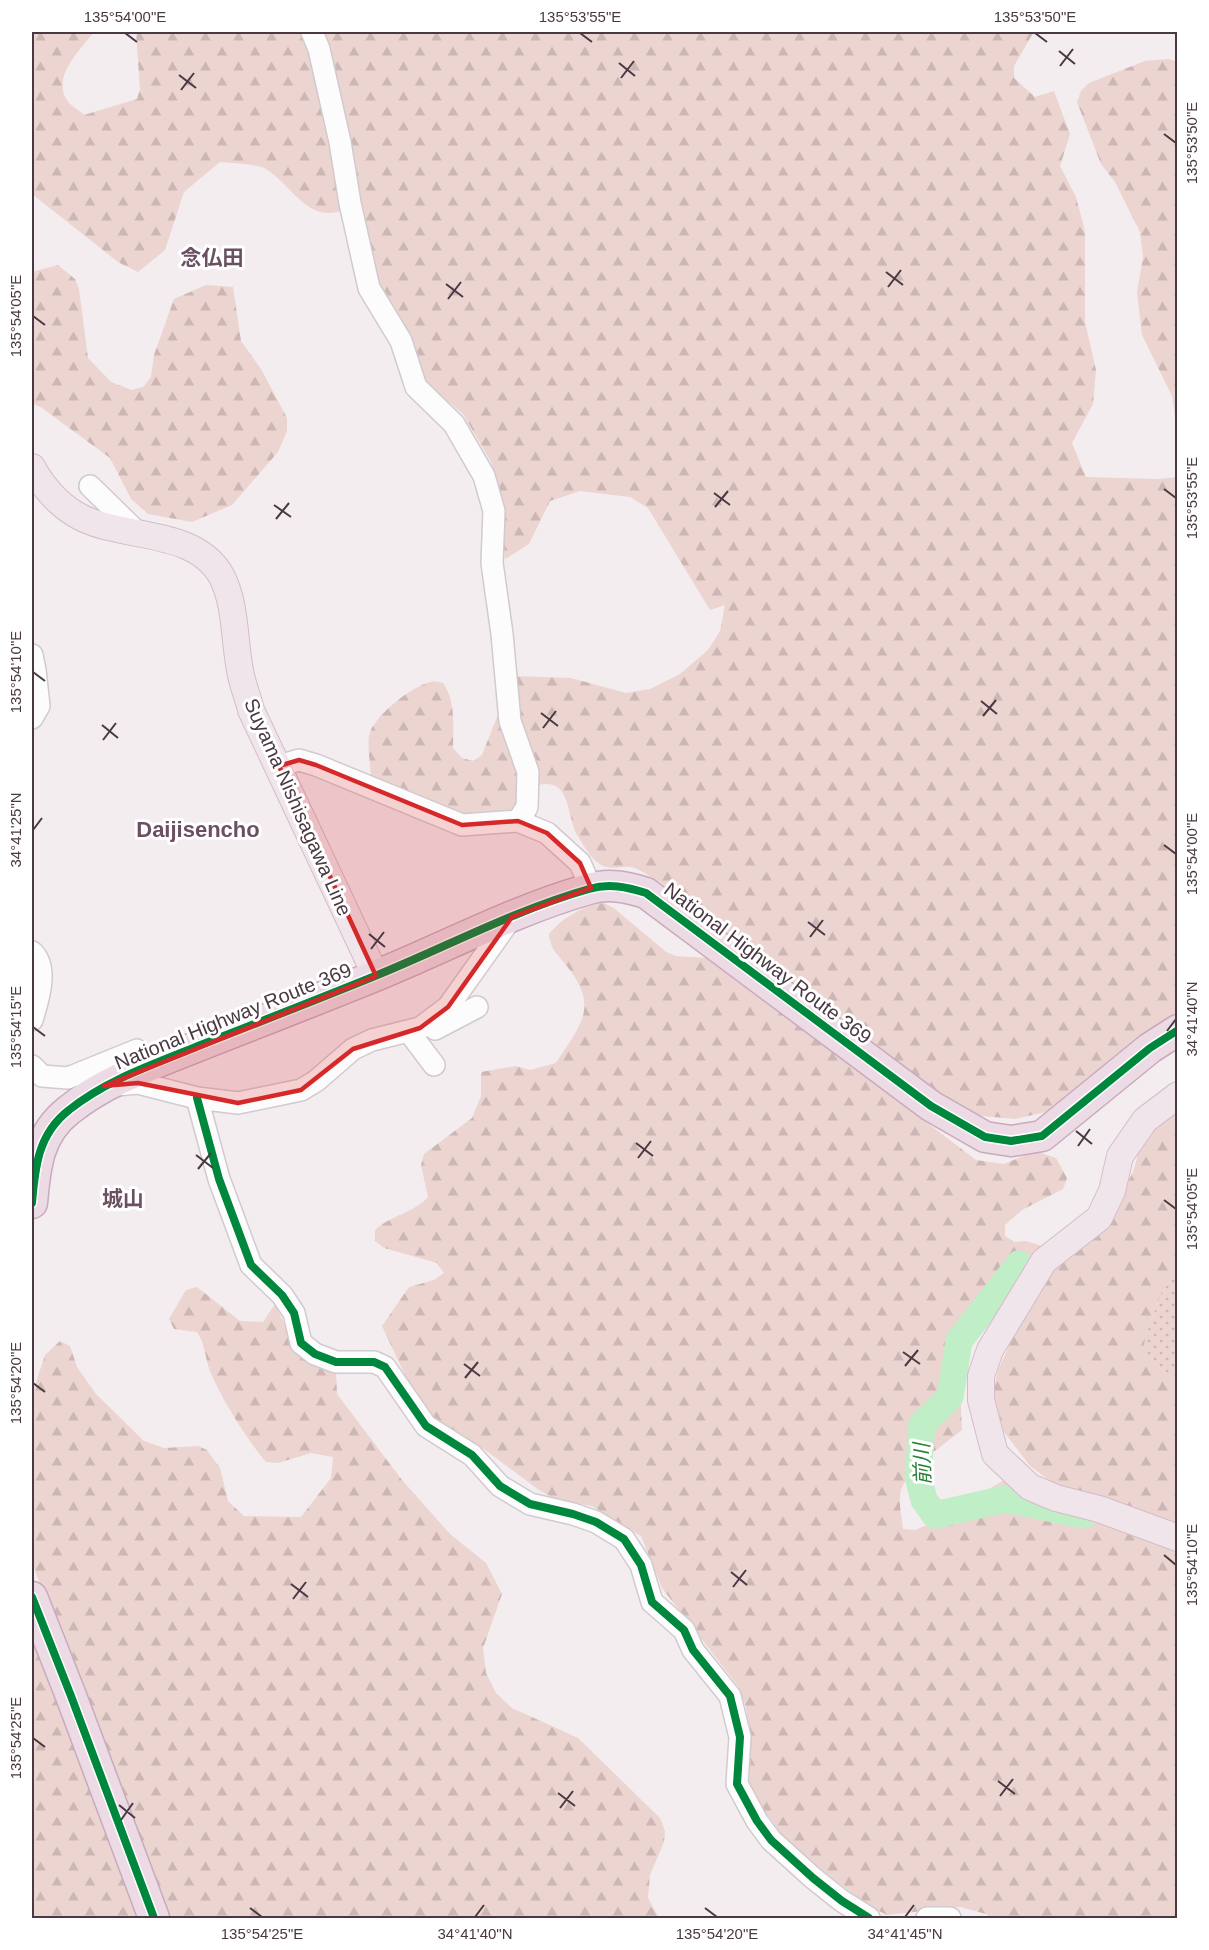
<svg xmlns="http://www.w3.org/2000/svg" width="1209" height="1950" viewBox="0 0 1209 1950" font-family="Arial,'Noto Sans JP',sans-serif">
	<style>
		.grass { fill: url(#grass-dots) }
		.forest { fill: url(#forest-firs) }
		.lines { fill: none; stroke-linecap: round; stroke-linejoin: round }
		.river { stroke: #c0eec6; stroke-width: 27 }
		.minor-casing { stroke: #d1cace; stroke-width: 24 }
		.major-casing { stroke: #d4bcc9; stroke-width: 28 }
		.highway-casing { stroke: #c9aabd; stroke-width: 33 }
		.minor { stroke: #fdfcfd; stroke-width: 21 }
		.major { stroke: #f1e5ec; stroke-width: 26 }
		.highway { stroke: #ecdbe5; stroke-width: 30 }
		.cycleway-casing { stroke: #fff; stroke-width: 11 }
		.cycleway { stroke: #00873e; stroke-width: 8 }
		.marked { fill: #d62828; fill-opacity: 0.2; stroke: #d62828; stroke-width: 4.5; stroke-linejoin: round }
		.ticks { fill: none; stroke: #493943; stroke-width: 2 }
		.labels { text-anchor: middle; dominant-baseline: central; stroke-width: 6; stroke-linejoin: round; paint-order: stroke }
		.street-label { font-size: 20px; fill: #493943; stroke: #fff }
		.neighbourhood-label { font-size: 21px; font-weight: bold; fill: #6b5062; stroke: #fff }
		.water-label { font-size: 21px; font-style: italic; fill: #2a8138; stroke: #fff }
		.quarter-label { font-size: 22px; font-weight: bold; fill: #6b5062; stroke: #fff }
		.neatline { fill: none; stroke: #493943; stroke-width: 2 }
		.ticks-label { font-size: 15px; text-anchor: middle; fill: #493943 }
	</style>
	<defs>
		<pattern id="grass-dots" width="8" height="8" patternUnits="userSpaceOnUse" patternTransform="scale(1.5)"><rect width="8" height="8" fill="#ecd4d0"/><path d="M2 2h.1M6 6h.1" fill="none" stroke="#ccb7b4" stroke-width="1.8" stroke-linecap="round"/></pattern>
		<pattern id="forest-firs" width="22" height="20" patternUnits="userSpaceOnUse" patternTransform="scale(1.5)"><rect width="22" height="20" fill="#ecd4d0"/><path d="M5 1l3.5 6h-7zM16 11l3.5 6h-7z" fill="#ccb7b4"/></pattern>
	</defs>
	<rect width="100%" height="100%" fill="#f3edf0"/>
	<path class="grass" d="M1177 1272V1378C1163 1372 1152 1363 1144 1350L1145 1338 1161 1293Z"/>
	<path class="forest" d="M32 32H94C80 50 49 79 69 103 73 107 80 111 84 115L137 99 140 89 136 32H1037L1032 35 1014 66V78L1035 97 1054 91 1070 134 1060 166 1076 197 1085 231V322L1096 370 1093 404 1072 443 1086 477 1157 479 1177 477V1015L1075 1095 1046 1112 1015 1119 982 1116 950 1107 660 882C651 878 641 869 631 867 623 866 615 869 607 867 595 865 585 848 579 838 565 817 573 774 535 786L529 795 508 812 461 816 371 779C371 767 366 742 370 732 377 714 411 687 430 682 434 681 439 682 443 683 456 702 453 725 453 748L462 758 473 761 482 755 513 676 571 678 626 693 650 689 680 674 708 650 720 631 725 605 710 610 648 508 630 497 580 491 550 501 529 544 505 559 498 485 491 462 463 414 424 381 344 210C308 224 293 186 266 169 258 164 232 163 220 162L184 192 165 250 138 272 118 262 32 194Z
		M1169 59 1178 62 1177 430 1172 396 1142 335 1137 292 1143 257 1140 232 1115 182 1101 164 1077 102 1081 91 1089 83 1145 61Z
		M58 265 75 279 79 289 88 358 111 382 132 390 143 387 151 377 154 355 174 299 206 285 233 287 241 341 261 369 287 418V431L278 452 232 505 192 522 148 514 131 499 110 458 42 408 32 403V272Z
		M604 903 614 908 666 952 676 956 710 958 976 1160 1004 1164 1035 1151 1056 1158 1067 1178 1063 1189 1022 1210 1005 1225V1236L1015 1242 1026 1241 1049 1248 1008 1305C950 1289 961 1397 962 1430 945 1444 902 1472 900 1495 899 1506 902 1519 903 1529L915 1530 927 1525 1006 1479 1090 1520 1125 1527 1177 1551V1918H992L986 1914 960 1907 887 1915 867 1905 787 1842 749 1789 751 1743 746 1707 738 1686 662 1588 641 1536 592 1506 557 1500 539 1490 484 1449 455 1438 420 1407 382 1326 409 1287 434 1280 444 1273 437 1263 384 1248 375 1241V1230C391 1215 414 1213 428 1197L421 1165 424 1154 472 1118 481 1096V1072L516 1066 530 1070 556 1063C581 1024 600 1007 566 965 557 954 550 948 549 934 562 918 584 905 604 903Z
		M1177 1107V1272L1161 1293 1145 1338 1144 1349C1152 1363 1163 1372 1177 1378V1529L1056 1485 1030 1466 1004 1432 993 1393 998 1370 1028 1304 1061 1260 1107 1223 1133 1172 1142 1141Z
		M197 1287 240 1321 263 1322 275 1304 289 1335 336 1372 337 1394 402 1480 450 1534 486 1563 502 1594 483 1648 486 1673 496 1693 512 1708 578 1738 660 1818 665 1831 664 1842 650 1875 648 1898 659 1918H170L32 1563V1395L45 1355 60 1341 70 1346 77 1367 96 1394 144 1441 164 1448 198 1446 207 1450 220 1468 228 1501 244 1516 301 1517 331 1478 333 1457 311 1453 278 1463 266 1462C247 1440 224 1402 212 1376 205 1361 206 1345 197 1332L174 1329 169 1319 186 1290Z
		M32 1637 138 1918H32Z"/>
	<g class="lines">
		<path class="river" d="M1019 1264 959 1341 950 1397 922 1424 918 1476 924 1500 935 1515 1005 1499 1083 1515"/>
		<g class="minor-casing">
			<path id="minor" d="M312 32 319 49 340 142 350 203 369 288 401 341 416 387 454 424 484 476 494 511 492 563 502 634 510 721 528 772 527 807 518 821
				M90 486 138 533
				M32 655 35 670 39 706 32 718
				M279 766 299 760 316 765 462 825 518 821 547 833 580 863 591 888
				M32 952C49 968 38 1000 32 1020
				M435 1029 477 1007
				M409 1032 434 1065
				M32 1066 42 1076 68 1078 137 1050 149 1066
				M117 1085 138 1083 197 1098 238 1103 301 1090 316 1081 353 1049 372 1040 420 1028 448 1007 512 917
				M197 1098 219 1179 251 1265 282 1295 294 1313 301 1343 315 1354 336 1362H374L385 1367 426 1426 472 1455 500 1486 530 1504 573 1514 596 1522 624 1539 641 1565 652 1602 684 1630 693 1650 730 1696 740 1737 737 1784 757 1821 771 1840 813 1878 842 1901 869 1918
				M927 1918H950"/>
		</g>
		<g class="major-casing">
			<path id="major" d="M32 467C42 485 57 503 75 514 118 541 195 526 222 577 236 605 234 639 240 670 242 684 248 697 251 710L376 976
				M1178 1095 1145 1120 1120 1156 1112 1191 1099 1218 1044 1261 990 1350 981 1376V1400L995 1454 1030 1487 1056 1498 1099 1509 1178 1538"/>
		</g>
		<g class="highway-casing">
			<path id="highway" d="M32 1203C35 1167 38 1134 69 1110 106 1080 154 1064 198 1046 257 1023 316 1000 375 976 446 947 515 910 589 889 609 883 627 887 646 893L931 1106 985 1137 1011 1141 1042 1136 1150 1048 1178 1030
				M32 1597 71 1696 154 1918"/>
		</g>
		<use href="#minor" class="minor"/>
		<use href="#major" class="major"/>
		<use href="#highway" class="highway"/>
		<g class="cycleway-casing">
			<path id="cycleway" d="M197 1098 219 1179 251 1265 282 1295 294 1313 301 1343 315 1354 336 1362H374L385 1367 426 1426 472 1455 500 1486 530 1504 573 1514 596 1522 624 1539 641 1565 652 1602 684 1630 693 1650 730 1696 740 1737 737 1784 757 1821 771 1840 813 1878 842 1901 869 1918
				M32 1203C35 1167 38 1134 69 1110 106 1080 154 1064 198 1046 257 1023 316 1000 375 976 446 947 515 910 589 889 609 883 627 887 646 893L931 1106 985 1137 1011 1141 1042 1136 1150 1048 1178 1030
				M32 1597 71 1696 154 1918"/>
		</g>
		<use href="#cycleway" class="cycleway"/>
	</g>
	<path class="marked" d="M299 760 316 765 462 825 518 821 547 833 580 863 591 888 512 917 448 1007 420 1028 353 1049 301 1090 238 1103 138 1083 104 1086 376 976 279 766Z"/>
	<path class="ticks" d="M125 33 137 42M580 33 592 42M1035 33 1047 42M1059 51 1075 64M619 63 635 76M1060 66 1073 49M179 75 196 88M621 78 634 61M181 90 194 73M1164 134 1176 143M886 272 903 285M446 284 463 297M888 287 901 270M448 299 461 282M33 316 45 325M1164 489 1176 498M714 493 730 505M274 505 291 517M715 507 728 491M276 519 289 503M33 672 45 681M981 701 997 714M541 713 558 726M983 716 996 700M102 725 118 738M543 728 556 711M103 740 116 723M33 830 42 818M1164 845 1176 854M808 922 825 935M369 934 385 947M810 937 823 920M371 949 384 932M33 1027 45 1036M1167 1031 1176 1019M1076 1131 1092 1144M636 1143 653 1156M1078 1146 1090 1129M196 1155 213 1168M638 1158 651 1141M198 1169 211 1153M1164 1200 1176 1209M903 1352 920 1364M464 1364 480 1376M905 1366 918 1350M465 1378 478 1362M33 1383 45 1392M1164 1555 1176 1565M731 1572 747 1585M291 1584 308 1597M733 1587 746 1570M293 1599 306 1582M33 1738 45 1747M998 1781 1015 1794M558 1793 575 1806M1000 1796 1013 1779M119 1805 135 1818M560 1808 573 1791M121 1820 133 1803M250 1908 262 1917M705 1908 717 1917M475 1917 484 1905M905 1917 914 1905"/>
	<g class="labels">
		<g class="street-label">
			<text transform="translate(298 807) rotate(66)">Suyama Nishisagawa Line</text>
			<text transform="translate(768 963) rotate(37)">National Highway Route 369</text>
			<text transform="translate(233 1016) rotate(-22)">National Highway Route 369</text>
		</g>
		<g class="neighbourhood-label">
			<text x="212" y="257">念仏田</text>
			<text x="123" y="1198">城山</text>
		</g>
		<g class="water-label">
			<text transform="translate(922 1464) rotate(-92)">前川</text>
		</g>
		<g class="quarter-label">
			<text x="198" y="829">Daijisencho</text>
		</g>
	</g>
	<rect width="1209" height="1950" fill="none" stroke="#ffffff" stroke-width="66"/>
	<rect x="33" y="33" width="1143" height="1884" class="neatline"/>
	<g class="ticks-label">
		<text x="125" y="22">135°54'00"E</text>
		<text x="580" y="22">135°53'55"E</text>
		<text x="1035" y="22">135°53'50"E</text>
		<text transform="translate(1192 143) rotate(-90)" y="5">135°53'50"E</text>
		<text transform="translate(16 316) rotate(-90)" y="5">135°54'05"E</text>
		<text transform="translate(1192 498) rotate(-90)" y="5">135°53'55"E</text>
		<text transform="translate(16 672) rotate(-90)" y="5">135°54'10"E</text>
		<text transform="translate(16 830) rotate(-90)" y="5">34°41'25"N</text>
		<text transform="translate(1192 854) rotate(-90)" y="5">135°54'00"E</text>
		<text transform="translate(1192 1019) rotate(-90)" y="5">34°41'40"N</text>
		<text transform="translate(16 1027) rotate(-90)" y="5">135°54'15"E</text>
		<text transform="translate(1192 1209) rotate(-90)" y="5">135°54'05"E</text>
		<text transform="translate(16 1383) rotate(-90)" y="5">135°54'20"E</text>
		<text transform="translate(1192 1565) rotate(-90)" y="5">135°54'10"E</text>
		<text transform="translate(16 1738) rotate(-90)" y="5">135°54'25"E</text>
		<text x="262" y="1939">135°54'25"E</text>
		<text x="475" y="1939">34°41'40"N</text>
		<text x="717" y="1939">135°54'20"E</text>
		<text x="905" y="1939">34°41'45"N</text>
	</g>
</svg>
